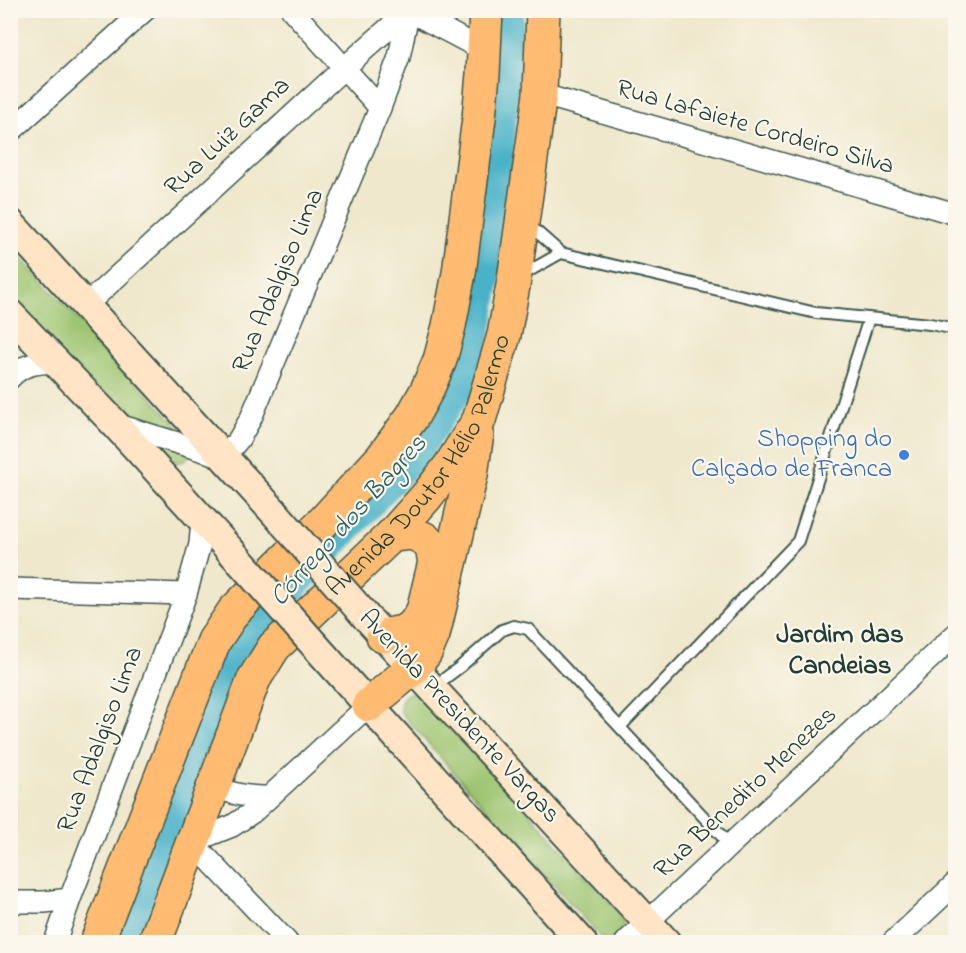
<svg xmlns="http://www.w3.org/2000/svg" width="966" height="953" viewBox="0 0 966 953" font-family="'Indie Flower',sans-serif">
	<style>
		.green { fill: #9dc46f; stroke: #5e8052; stroke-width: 1.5 }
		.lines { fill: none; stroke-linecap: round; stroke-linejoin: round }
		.river { stroke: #4ab2c9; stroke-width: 33 }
		.lane-casing { stroke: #3e574b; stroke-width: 14 }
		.street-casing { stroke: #3e574b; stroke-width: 24 }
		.secondary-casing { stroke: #3e574b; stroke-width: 32 }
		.primary-casing { stroke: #3e574b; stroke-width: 36 }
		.lane { stroke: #fff; stroke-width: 10 }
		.street { stroke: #fff; stroke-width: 21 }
		.secondary { stroke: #ffe4c6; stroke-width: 28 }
		.primary { stroke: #febb71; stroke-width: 33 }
		.secondary-bridge-casing { stroke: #3e574b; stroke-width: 32; stroke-linecap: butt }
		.secondary-bridge { stroke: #ffe4c6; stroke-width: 28 }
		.shop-dot { fill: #3f7fe0; stroke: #fbf7ec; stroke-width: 2 }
		.labels { text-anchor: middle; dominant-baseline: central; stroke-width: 4.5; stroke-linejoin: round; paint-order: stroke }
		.street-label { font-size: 26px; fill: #1f3d34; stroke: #fbf7ec }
		.shop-label { font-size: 26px; fill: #366cbe; stroke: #fbf7ec; text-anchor: end }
		.water-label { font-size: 27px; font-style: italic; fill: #2c6061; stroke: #fbf7ec }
		.neighbourhood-label { font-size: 27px; font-weight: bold; fill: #1f3d34; stroke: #fbf7ec }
	</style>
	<rect width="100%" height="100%" fill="#fbf7ec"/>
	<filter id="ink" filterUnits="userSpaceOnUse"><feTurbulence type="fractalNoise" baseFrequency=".0167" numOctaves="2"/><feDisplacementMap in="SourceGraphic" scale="12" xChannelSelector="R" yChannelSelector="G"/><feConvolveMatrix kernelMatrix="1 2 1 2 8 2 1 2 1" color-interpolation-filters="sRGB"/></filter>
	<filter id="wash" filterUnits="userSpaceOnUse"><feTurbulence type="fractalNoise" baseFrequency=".008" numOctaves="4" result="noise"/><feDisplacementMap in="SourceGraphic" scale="24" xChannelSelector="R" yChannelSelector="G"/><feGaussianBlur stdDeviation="1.35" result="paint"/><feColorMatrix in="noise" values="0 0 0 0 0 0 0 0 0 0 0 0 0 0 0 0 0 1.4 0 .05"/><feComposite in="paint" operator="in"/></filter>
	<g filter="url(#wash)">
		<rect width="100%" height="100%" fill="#efe8cc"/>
		<path class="green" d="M10 246 190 439C190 455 189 466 170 461L115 424 11 298Z
			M413 692 423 694 622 916C627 932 617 942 601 938L401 713C398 703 403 694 413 692Z"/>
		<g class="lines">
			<path class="river" d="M128 942 241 641 412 456 467 374 492 236 508 10"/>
		</g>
	</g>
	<g filter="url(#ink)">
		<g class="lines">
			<g class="lane-casing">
				<path id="lane" d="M528 224 561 253 816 313 930 324 956 329
					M522 275 561 253
					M432 688 460 667 502 630 514 626 528 629 730 845
					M620 727 798 541 869 318"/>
			</g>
			<g class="street-casing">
				<path id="street" d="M292 10 380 108
					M409 11 485 51
					M540 94 956 214
					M10 132 145 10
					M85 306 344 68 409 10
					M10 378C22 364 37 363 54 362
					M115 424 224 457 239 439 251 418 380 108 399 57 409 10
					M10 589 186 594
					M214 786C234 795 247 797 269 797
					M10 902H44L70 899
					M55 942 70 899 186 594 200 544 202 520
					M287 942 192 842 232 826 253 812 369 705
					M626 942 956 634
					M893 942 956 883"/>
			</g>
			<g class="secondary-casing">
				<path id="secondary" d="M10 223 274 512
					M10 314 115 424 230 550
					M371 622 666 942
					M327 659 582 942"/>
			</g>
			<g class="primary-casing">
				<g id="primary">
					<path d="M383 636 403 632 414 625 423 611 435 562 432 548 425 539 412 533 392 535"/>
					<path d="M369 705 413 668 425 653 433 635 471 475 477 433"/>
					<path d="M97 942 214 641 234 611 324 521 382 458 412 417 427 390 440 360 449 326 459 273 479 118 483 74 486 10"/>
					<path id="s1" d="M155 942 254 679 274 647 392 535 426 497 450 466 479 420 504 335 514 280 540 94 543 10"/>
				</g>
			</g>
			<use href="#lane" class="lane"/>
			<use href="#street" class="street"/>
			<use href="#secondary" class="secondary"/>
			<use href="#primary" class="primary"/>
			<g class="secondary-bridge-casing">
				<path id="secondary-bridge" d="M274 512 367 618
					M230 550 327 659"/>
			</g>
			<use href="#secondary-bridge" class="secondary-bridge"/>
		</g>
	</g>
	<circle class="shop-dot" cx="904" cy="455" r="6"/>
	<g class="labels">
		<g class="street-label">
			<text transform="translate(755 128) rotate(16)">Rua Lafaiete Cordeiro Silva</text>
			<text transform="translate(228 137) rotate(-43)">Rua Luiz Gama</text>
			<text transform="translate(279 281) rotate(-67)">Rua Adalgiso Lima</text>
			<text stroke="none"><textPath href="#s1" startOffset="556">Avenida Doutor Hélio Palermo</textPath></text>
			<text transform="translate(459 717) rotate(47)">Avenida Presidente Vargas</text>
			<text transform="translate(101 740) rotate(-69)">Rua Adalgiso Lima</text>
			<text transform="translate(746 793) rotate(-43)">Rua Benedito Menezes</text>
		</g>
		<g class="shop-label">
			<text x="892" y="440">Shopping do<tspan x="892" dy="30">Calçado de Franca</tspan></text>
		</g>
		<g class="water-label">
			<text transform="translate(349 521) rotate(-48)">Córrego dos Bagres</text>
		</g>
		<g class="neighbourhood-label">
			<text x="840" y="635">Jardim das<tspan x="840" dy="31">Candeias</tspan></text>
		</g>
	</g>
	<rect width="966" height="953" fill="none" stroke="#fbf7ec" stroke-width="36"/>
</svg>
